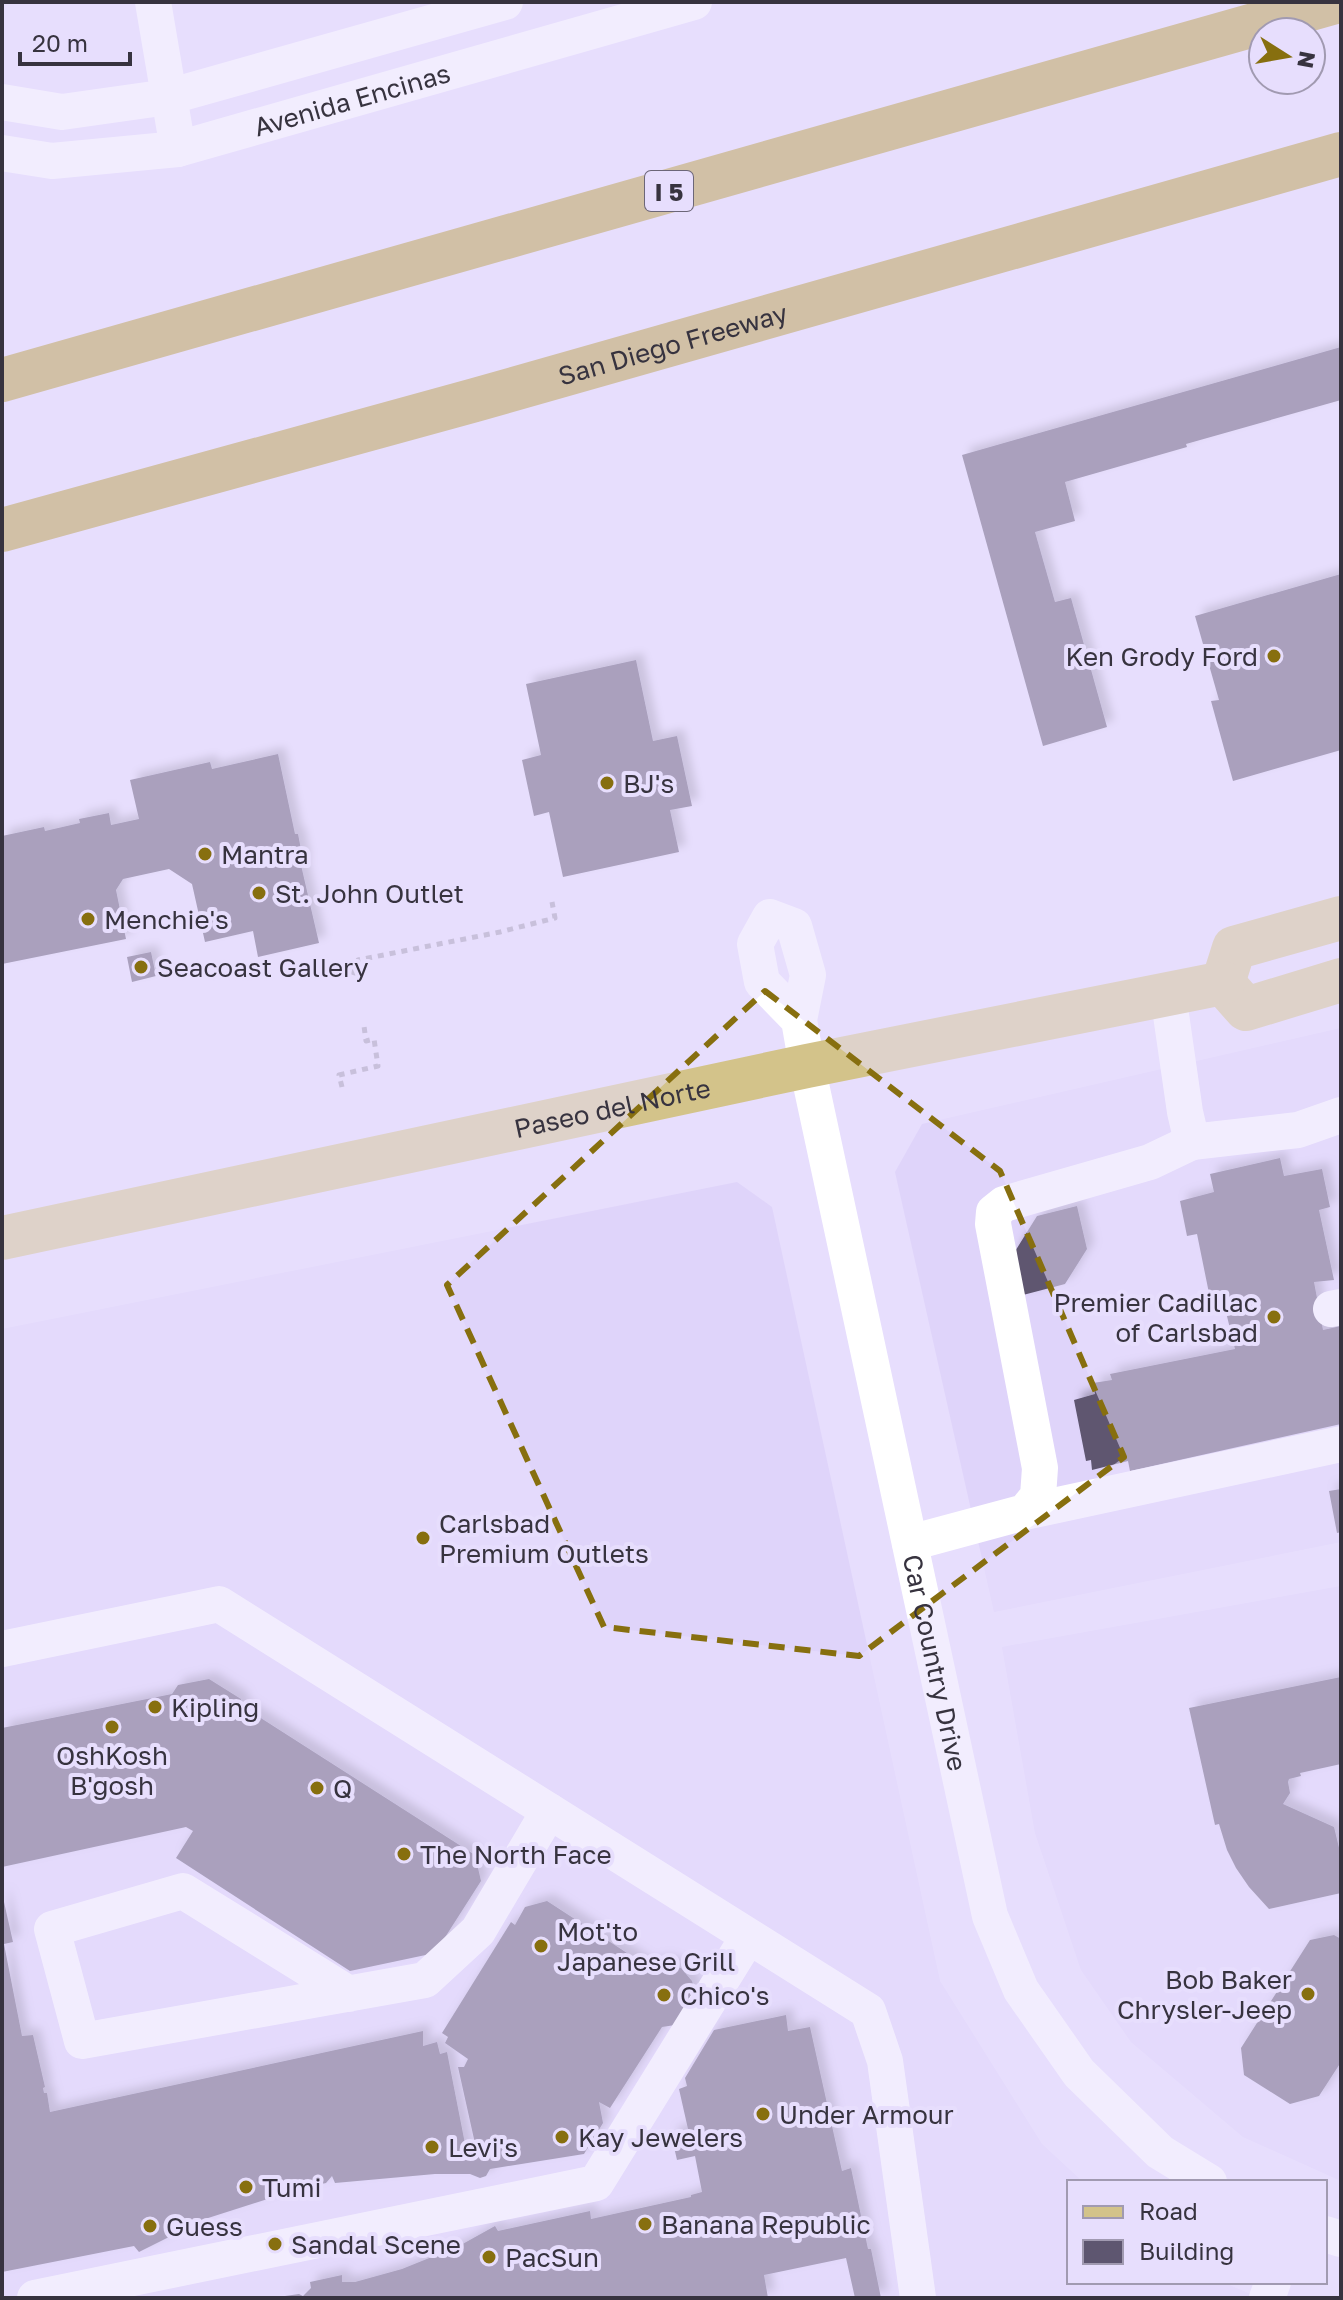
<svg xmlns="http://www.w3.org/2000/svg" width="1343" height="2300" viewBox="0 0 1343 2300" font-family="'Golos Text',sans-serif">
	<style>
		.built { fill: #dfd4fa }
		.building { fill: #5e5670; filter: url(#shadow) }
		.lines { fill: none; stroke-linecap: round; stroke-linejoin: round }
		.path { stroke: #a29bb2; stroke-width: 5; stroke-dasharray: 6 6; stroke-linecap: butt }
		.minor { stroke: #fff; stroke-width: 36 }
		.major { stroke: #d3c38a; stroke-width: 44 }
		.highway { stroke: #b69b3c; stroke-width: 44 }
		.marked { fill: none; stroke: #876f0f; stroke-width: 6; stroke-dasharray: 16 10; stroke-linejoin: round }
		.poi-dot { fill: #876f0f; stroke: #e7defd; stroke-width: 3 }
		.labels { text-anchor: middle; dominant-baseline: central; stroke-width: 8; stroke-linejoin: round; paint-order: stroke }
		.shield { fill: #e7defd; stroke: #6c6678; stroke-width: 2 }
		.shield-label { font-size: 24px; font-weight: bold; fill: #37333f }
		.street-label { font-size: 26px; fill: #37333f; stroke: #e7defd }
		.poi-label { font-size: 26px; fill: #37333f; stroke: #e7defd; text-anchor: start }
	</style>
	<defs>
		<filter id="shadow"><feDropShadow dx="7" dy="-7" stdDeviation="4" flood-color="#0004"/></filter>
	</defs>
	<rect width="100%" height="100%" fill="#e7defd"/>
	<path class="built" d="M1341 1028V1542L994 1612 895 1172 922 1124Z
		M737 1182 772 1207 940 1981 1042 2144 1083 2182H1069V2282H1222L1260 2298H2V1329Z
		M1341 1586V2181L1243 2137 1131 2042 1081 1970 1035 1833 1002 1647Z"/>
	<path class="building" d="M1341 347V400L1186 444 1187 447 1065 482 1075 521 1035 532 1055 602 1071 598 1107 727 1043 746 962 455Z
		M1341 574V750L1233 781 1211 701 1219 700 1195 616Z
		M636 660 653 741 677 736 692 806 670 810 679 852 563 877 549 812 534 816 522 760 541 755 526 684Z
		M278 754 295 834H298L304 865H301L319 943 258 957 253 931 205 942 192 884 169 869 123 879 116 890 126 939 2 964V836L44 827 45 831 80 823 79 819 109 813 111 825 139 819 130 780 210 762 212 769Z
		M151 952 156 976 132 982 127 957Z
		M1280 1158 1284 1176 1322 1169 1330 1207 1319 1210 1334 1280 1314 1282 1323 1330 1341 1326V1424L1130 1471 1128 1461 1092 1470 1091 1460 1086 1461 1074 1400 1095 1394 1093 1383 1112 1380 1110 1374 1235 1349 1224 1304 1212 1308 1197 1234 1187 1236 1180 1201 1214 1192 1210 1174Z
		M1077 1206 1087 1249 1065 1284 1023 1295 1014 1253 1037 1216Z
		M1341 1489V1532L1337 1533 1329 1491Z
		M1341 1677V1764L1300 1773 1301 1776 1289 1779 1288 1782 1290 1793 1283 1804 1334 1827 1341 1856V1893L1269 1909 1249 1887 1236 1868 1227 1850 1219 1824 1215 1825 1189 1708Z
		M209 1679 241 1699 242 1706 475 1855 481 1881 435 1953 350 1971 176 1858 193 1831 186 1827 2 1867V1728L172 1694 178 1685Z
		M2 1893 13 1942 4 1944 22 2036 33 2035 45 2087 43 2088 44 2093H47L50 2112 423 2031V2046L437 2042 440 2054 447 2052 468 2159 478 2157 458 2067H464L468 2059 445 2043 448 2037 442 2033 511 1922 515 1925 525 1907 547 1901 647 1966 664 1962 681 1968 692 1981 695 1990 675 2025 662 2027 610 2108 599 2102 603 2123 584 2154 490 2169 486 2176 480 2178 470 2174H435L335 2183 332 2176 326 2183 287 2192 274 2184 277 2196 205 2219 139 2252 134 2246 2 2272Z
		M1334 1935 1341 1939V2062L1319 2096 1290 2104 1244 2075 1241 2048 1310 1940Z
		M786 2015 788 2031 810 2027 842 2171 851 2168 868 2249H871L881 2298H855L846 2258 764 2275 768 2298H285V2296L299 2294 303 2296 311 2288 310 2282 342 2275V2282H355L402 2269 459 2246 495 2226 498 2231 590 2211 591 2219 691 2197V2195L702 2192 695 2156 677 2160 671 2134 688 2129 679 2089 687 2086 685 2078 714 2030Z"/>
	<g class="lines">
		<path class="path" d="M353 975 358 960 500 932 555 918 552 902
			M342 1087 339 1075 378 1066 374 1039 366 1041 364 1026"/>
		<g class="minor">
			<path d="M153 2 178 149"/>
			<path d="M2 102 62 112 168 97 505 2"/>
			<path id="s1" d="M2 153 52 161 178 149 694 2"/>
			<path id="s2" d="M799 1020 762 982 755 944 770 917 794 926 808 975 799 1020 807 1066 990 1916 1021 1990 1079 2073 1160 2152 1209 2182"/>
			<path d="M1192 1142 1298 1130 1341 1115"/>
			<path d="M1331 1309 1341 1307"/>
			<path d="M1025 1512 1341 1444"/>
			<path d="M910 1543 1025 1512 1038 1496 1040 1468 993 1224 994 1212 1004 1204 1150 1162 1192 1142 1185 1112 1168 994"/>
			<path d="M2 1649 219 1604 868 2011 885 2061 918 2298"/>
			<path d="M349 1994 183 1891 52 1929 82 2041 425 1980 478 1931 549 1811"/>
			<path d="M1325 2234 1341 2239"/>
			<path d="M35 2298 596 2183 748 1937"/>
			<path d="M1267 2298 1273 2282"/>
		</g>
		<g class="major">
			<path d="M1223 983 1234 948 1341 918"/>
			<path d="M1223 983 1246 1009 1341 980"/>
			<path id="s3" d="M2 1238 807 1066 1223 983"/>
		</g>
		<g class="highway">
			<path d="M2 380 1335 2"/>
			<path id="s4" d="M2 530 475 400 1341 154"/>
		</g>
	</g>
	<path d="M0 0H1343V2300H0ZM765 991 1000 1171 1124 1457 859 1656 604 1627 447 1285Z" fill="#e7defd" fill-opacity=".55" fill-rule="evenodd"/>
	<path class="marked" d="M765 991 1000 1171 1124 1457 859 1656 604 1627 447 1285Z"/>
	<g class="poi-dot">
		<circle cx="1274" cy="656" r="8"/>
		<circle cx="607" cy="783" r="8"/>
		<circle cx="205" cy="854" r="8"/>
		<circle cx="259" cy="893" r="8"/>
		<circle cx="88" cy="919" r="8"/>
		<circle cx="141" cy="967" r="8"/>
		<circle cx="1274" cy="1317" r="8"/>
		<circle cx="423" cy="1538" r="8"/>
		<circle cx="155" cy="1707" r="8"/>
		<circle cx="112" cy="1727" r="8"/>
		<circle cx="317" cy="1788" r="8"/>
		<circle cx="404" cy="1854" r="8"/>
		<circle cx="541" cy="1946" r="8"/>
		<circle cx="1308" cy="1994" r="8"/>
		<circle cx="664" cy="1995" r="8"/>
		<circle cx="763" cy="2114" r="8"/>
		<circle cx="562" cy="2137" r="8"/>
		<circle cx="432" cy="2147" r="8"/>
		<circle cx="246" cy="2187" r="8"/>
		<circle cx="645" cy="2224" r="8"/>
		<circle cx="150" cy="2226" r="8"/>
		<circle cx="275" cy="2244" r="8"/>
		<circle cx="489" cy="2257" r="8"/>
	</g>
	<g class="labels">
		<rect class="shield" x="645" y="171" width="48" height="40" rx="6"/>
		<g class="shield-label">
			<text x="669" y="191">I 5</text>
		</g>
		<g class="street-label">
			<text stroke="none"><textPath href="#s1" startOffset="358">Avenida Encinas</textPath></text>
			<text stroke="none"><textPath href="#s4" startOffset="696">San Diego Freeway</textPath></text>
			<text stroke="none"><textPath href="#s3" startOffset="624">Paseo del Norte</textPath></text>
			<text stroke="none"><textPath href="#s2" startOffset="902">Car Country Drive</textPath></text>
		</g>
		<g class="poi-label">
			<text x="1258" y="656" text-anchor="end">Ken Grody Ford</text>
			<text x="623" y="783">BJ's</text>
			<text x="221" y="854">Mantra</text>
			<text x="275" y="893">St. John Outlet</text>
			<text x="104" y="919">Menchie's</text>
			<text x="157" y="967">Seacoast Gallery</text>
			<text x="1258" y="1302" text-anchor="end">Premier Cadillac<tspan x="1258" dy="30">of Carlsbad</tspan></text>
			<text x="439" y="1523">Carlsbad<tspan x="439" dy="30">Premium Outlets</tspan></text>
			<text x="171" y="1707">Kipling</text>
			<text x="112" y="1755" text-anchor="middle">OshKosh<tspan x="112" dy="30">B'gosh</tspan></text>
			<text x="333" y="1788">Q</text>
			<text x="420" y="1854">The North Face</text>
			<text x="557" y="1931">Mot'to<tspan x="557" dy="30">Japanese Grill</tspan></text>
			<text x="1292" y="1979" text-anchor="end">Bob Baker<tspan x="1292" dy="30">Chrysler-Jeep</tspan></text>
			<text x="680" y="1995">Chico's</text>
			<text x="779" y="2114">Under Armour</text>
			<text x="578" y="2137">Kay Jewelers</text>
			<text x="448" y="2147">Levi's</text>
			<text x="262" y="2187">Tumi</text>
			<text x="661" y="2224">Banana Republic</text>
			<text x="166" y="2226">Guess</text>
			<text x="291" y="2244">Sandal Scene</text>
			<text x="505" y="2257">PacSun</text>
		</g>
	</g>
	<rect width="1343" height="2300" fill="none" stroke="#37333f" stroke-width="8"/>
	<rect x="1067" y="2180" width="260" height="104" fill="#e7defd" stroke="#a19ab1" stroke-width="2"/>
	<rect x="1083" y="2206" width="40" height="12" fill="#d3c38a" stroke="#a19ab1" stroke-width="2"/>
	<text x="1139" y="2220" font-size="24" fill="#37333f">Road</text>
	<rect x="1083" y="2240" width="40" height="24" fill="#5e5670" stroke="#a19ab1" stroke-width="2"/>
	<text x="1139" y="2260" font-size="24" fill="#37333f">Building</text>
	<g transform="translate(1287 56) rotate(101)"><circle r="38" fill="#e7defd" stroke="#a19ab1" stroke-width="2"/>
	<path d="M0-6L14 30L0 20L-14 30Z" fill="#876f0f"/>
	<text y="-12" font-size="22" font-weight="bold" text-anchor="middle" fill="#37333f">N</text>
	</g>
	<path d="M20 52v12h110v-12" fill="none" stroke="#37333f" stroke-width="4"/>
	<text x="32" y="52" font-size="24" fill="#37333f" stroke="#e7defd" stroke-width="6" paint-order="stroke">20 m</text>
</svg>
